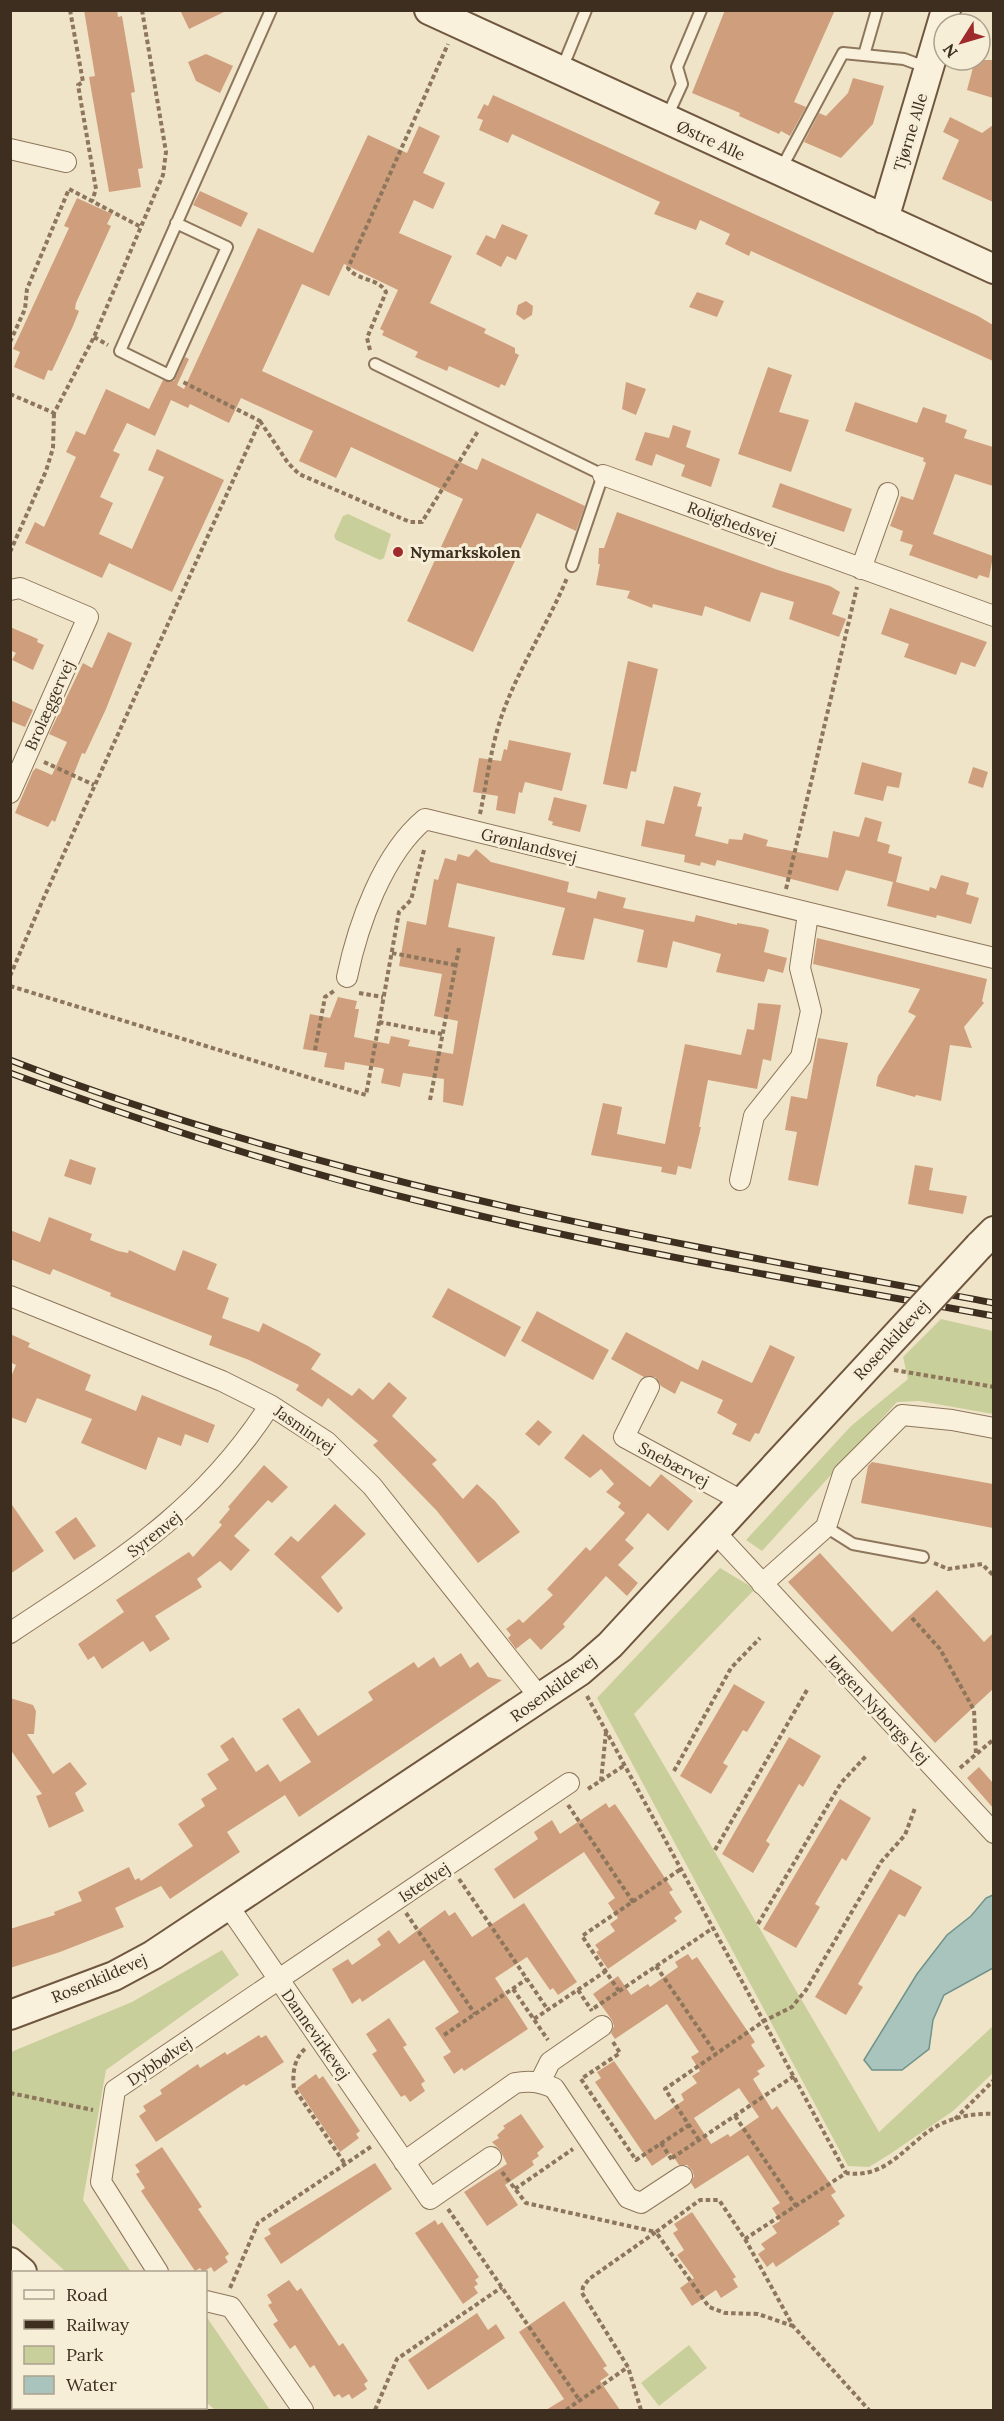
<svg xmlns="http://www.w3.org/2000/svg" width="1004" height="2421" viewBox="0 0 1004 2421" font-family="Lora,serif">
	<style>
		.green { fill: #c9cf9b }
		.water { fill: #a9c4bc; stroke: #6f938a; stroke-width: 1.5 }
		.building { fill: #cf9f7d; fill-rule: evenodd }
		.lines { fill: none; stroke-linecap: round; stroke-linejoin: round }
		.lane-casing { stroke: #8d765c; stroke-width: 14 }
		.street-casing { stroke: #8d765c; stroke-width: 22 }
		.secondary-casing { stroke: #6f573f; stroke-width: 32 }
		.path { stroke: #8d765c; stroke-width: 4; stroke-dasharray: 4.5 3; stroke-linecap: butt }
		.lane { stroke: #faf1dc; stroke-width: 10 }
		.street { stroke: #faf1dc; stroke-width: 20 }
		.secondary { stroke: #faf1dc; stroke-width: 28 }
		.rail-casing { stroke: #3d2e20; stroke-width: 7 }
		.rail { stroke: #f7eed8; stroke-width: 4.5; stroke-dasharray: 14; stroke-linecap: butt }
		.secondary-bridge-casing { stroke: #6f573f; stroke-width: 32; stroke-linecap: butt }
		.secondary-bridge { stroke: #faf1dc; stroke-width: 28 }
		.poi-dot { fill: #9e2a2b; stroke: #f7eed8; stroke-width: 2 }
		.labels { text-anchor: middle; dominant-baseline: central; stroke-width: 6; stroke-linejoin: round; paint-order: stroke }
		.street-label { font-size: 16px; fill: #3d2e20; stroke: #f7eed8 }
		.poi-label { font-size: 16px; font-weight: bold; fill: #3d2e20; stroke: #f7eed8; text-anchor: start }
	</style>
	<rect width="100%" height="100%" fill="#f0e4c8"/>
	<path class="green" d="M348 514 391 534 384 558 380 560 336 540 334 536 343 516Z
		M941 1319 993 1331V1414L919 1401 897 1402 762 1551 746 1540 851 1426 908 1379 903 1357Z
		M720 1568 755 1589 634 1714 879 2132 993 2026V2073L953 2111 890 2154 869 2167 848 2166 597 1698Z
		M222 1950 239 1975 106 2070 83 2200 131 2272H66L11 2222V2052L132 2002Z
		M206 2316 270 2410H215L206 2402Z
		M689 2345 707 2368 659 2406 641 2383Z"/>
	<path class="water" d="M993 1895V1968L944 1995 933 2020 929 2049 902 2070H872L864 2060 917 1974 947 1935 971 1916 986 1898Z"/>
	<path class="building" d="M84 10H117L118 17 122 16 135 92 131 93 143 168 138 169 141 187 109 192 89 77 95 76Z
		M180 10H228L189 29Z
		M725 10H835L794 102 806 107 790 136 781 131 779 134 739 116 740 113 692 93Z
		M206 54 233 66 220 93 196 81 188 62Z
		M975 60H993V98L967 90Z
		M853 78 884 86 873 124 841 158 804 142 819 113 826 116 848 93Z
		M493 95 978 316 993 325V361L751 251 749 256 725 244 730 234 700 220 696 230 654 214 660 202 512 134 508 143 479 130 483 120 477 118 484 104 488 106Z
		M950 117 982 133 993 125V202L942 179 959 140 943 132Z
		M419 126 440 136 423 173 445 183 433 209 414 200 399 233 452 256 430 303 486 329 484 333 515 348V353L519 355 505 386 501 384 499 388 449 366 447 371 415 357 418 352 382 335 384 331 380 329 398 290 344 264 329 296 302 284 262 371 477 470 482 458 585 506 576 531 537 513 473 652 407 621 463 499 351 447 336 478 299 461 313 431 241 398 229 423 190 404 188 408 171 400 155 436 127 423 113 451 120 454 100 497 113 503 99 534 132 549 164 477 148 470 157 449 224 480 172 592 109 563 102 578 25 543 35 522 44 527 76 457 66 452 76 431 85 435 106 389 149 409 163 380 174 381 185 357 189 359 177 385 184 389 258 228 313 253 368 135 407 153Z
		M200 191 248 213 241 227 193 205Z
		M77 198 112 214 107 224 111 226 76 303 75 309 79 311 73 326 52 371 48 370 44 380 14 367 20 352 13 349 69 228 64 226Z
		M502 224 528 235 516 260 507 256 501 267 476 254 486 235 495 239Z
		M697 292 724 301 717 317 689 307Z
		M526 301 533 306 532 315 524 320 516 314 518 305Z
		M768 367 792 375 779 412 809 420 791 472 738 454Z
		M626 382 646 389 636 415 622 409Z
		M855 402 917 423 923 407 947 415 945 422 967 430 964 438 993 447V486L955 474 933 534 993 556 989 578 979 575 977 579 909 555 913 545 900 541 903 531 890 526 901 496 913 500 926 463 923 461 924 458 845 431Z
		M673 425 691 431 686 447 720 459 711 487 681 476 685 465 656 454 652 466 635 460 645 432 669 438Z
		M780 483 852 509 844 532 772 507Z
		M617 512 778 570 830 586 840 592 832 614 846 619 839 637 789 619 794 602 761 592 750 622 705 606 702 616 653 604 652 608 627 598 630 591 596 585 600 564H598L599 548H604Z
		M890 608 987 642 975 667 961 662 956 675 904 657 909 644 881 634Z
		M10 627 38 639 37 642 44 645 33 670 12 660 16 653 10 650Z
		M108 632 132 643 106 709 85 754 82 753 55 822 52 820 48 827 15 813 33 771 36 768 52 775 67 742 49 734 83 663 92 668Z
		M628 661 658 669 636 772 631 771 627 789 603 784Z
		M10 700 33 710 25 727 10 721Z
		M509 740 571 753 562 791 525 782 522 793 519 792 515 814 496 810 498 796 473 792 479 758 501 761 504 749 507 750Z
		M862 762 902 773 899 788 887 786 883 801 854 794Z
		M973 767 988 772 983 788 968 783Z
		M674 786 701 793 697 806 702 807 695 836 728 844 729 839 742 840 744 833 768 840 766 846 828 858 833 831 859 837 865 817 882 822 877 841 890 845 888 853 902 857 896 882 929 891 930 887 936 889 941 875 969 883 966 894 979 898 971 924 937 915 936 918 887 906 893 882 846 870 838 891 717 860 715 866 701 862 700 866 684 862 685 855 641 846 646 820 664 824Z
		M554 797 587 805 580 832 552 825 553 822 548 820Z
		M476 849 491 862 569 882 567 892 596 899 598 891 626 898 623 908 694 922 696 915 737 925V923L765 928 769 930 764 952 787 958 783 973 768 969 764 982 716 972 721 954 673 941 667 968 637 962 644 930 594 918 584 960 552 955 565 908 457 883 448 927 495 937 463 1106 443 1102 444 1079 403 1073 400 1087 381 1083 384 1069 381 1068 345 1062 344 1070 324 1067 327 1053 303 1049 310 1014 330 1018 338 997 357 1001 355 1009H359L354 1037 389 1044 391 1036 410 1040 408 1046 453 1054 458 1021 434 1016 442 974 399 966 407 921 426 925 434 879 438 880 445 858 456 861 458 854 469 857Z
		M817 938 987 979 982 1001 984 1003 964 1027 972 1048 950 1045 941 1101 916 1095 915 1097 876 1086 878 1076 916 1016 908 1012 920 989 813 964Z
		M758 1003 781 1005 771 1061 763 1059 757 1089 708 1080 699 1127H701L691 1169 678 1166 676 1175 661 1172 662 1167 591 1155 603 1103 622 1107 617 1134 665 1144 685 1044 741 1055 747 1029 754 1030Z
		M818 1038 848 1043 818 1186 788 1180 797 1132 785 1130 791 1096 807 1099Z
		M70 1159 96 1168 91 1185 64 1176Z
		M915 1165 933 1168 929 1190 967 1196 963 1214 908 1204Z
		M49 1217 92 1234 90 1240 118 1251 128 1253 129 1250 175 1271 183 1250 217 1264 207 1289 229 1298 222 1318 259 1332 263 1323 308 1346 321 1354 311 1369 352 1396 359 1388 373 1400 389 1382 407 1398 392 1416 437 1460 432 1464 463 1499 477 1484 495 1501 520 1532 478 1563 437 1511 373 1445 378 1441 328 1398 322 1407 296 1390 299 1385 249 1360 209 1345 212 1336 110 1296 111 1293 53 1269 50 1275 10 1259V1230L40 1242Z
		M448 1288 521 1327 505 1357 432 1317Z
		M537 1311 609 1350 593 1380 521 1341Z
		M626 1332 698 1370 702 1360 752 1383 770 1345 795 1357 759 1434 755 1433 750 1442 732 1434 737 1424 717 1413 723 1400 681 1381 675 1394 661 1386 655 1377H644L611 1359Z
		M10 1334 30 1343 28 1347 91 1375 85 1390 136 1411 142 1395 215 1425 208 1443 185 1434 181 1446 158 1437 146 1470 81 1443 92 1419 37 1398 26 1423 10 1417V1379L16 1365 10 1362Z
		M538 1420 552 1432 539 1446 525 1434Z
		M583 1434 650 1487 661 1474 693 1501 668 1531 648 1513 625 1540 634 1548 618 1565 638 1583 627 1596 606 1576 563 1624 565 1627 541 1650 530 1638 516 1649 508 1638 511 1635 506 1629 519 1619 523 1623 553 1595 547 1589 586 1547 590 1551 625 1513 618 1507 621 1503 606 1492 614 1484 601 1469 590 1478 564 1458Z
		M872 1462 993 1484V1528L861 1503 868 1466Z
		M264 1465 288 1487 272 1503 268 1500 234 1536 250 1550 231 1571 220 1561 197 1579 202 1587 155 1616 170 1639 150 1652 143 1641 102 1669 94 1656 88 1660 78 1644 124 1612 116 1600 189 1552 193 1557 222 1525 219 1522 230 1509 228 1507Z
		M10 1502 44 1551 10 1574Z
		M335 1504 366 1534 321 1577 343 1608 338 1613 274 1554 291 1536 298 1542Z
		M76 1517 96 1546 74 1560 55 1532Z
		M820 1553 892 1632 937 1590 984 1642 993 1633V1689L935 1743 788 1582Z
		M461 1653 470 1668 478 1662 488 1677 502 1680 299 1817 285 1795 227 1832 240 1852 170 1899 161 1886 115 1908 124 1927 60 1952 10 1968V1929L55 1915 54 1912 82 1901 78 1892 129 1867 135 1880 139 1878 141 1881 193 1846 178 1824 205 1806 201 1799 217 1789 207 1774 229 1760 220 1746 233 1737 256 1772 268 1764 280 1782 311 1762 282 1719 299 1708 318 1736 373 1700 368 1692 414 1662 418 1668 434 1657 440 1667Z
		M734 1684 765 1702 747 1732 743 1730 723 1763 728 1766 711 1794 680 1776Z
		M10 1698 33 1705 36 1711 34 1734H27L53 1774 70 1762 87 1784 75 1793 84 1811 49 1828 36 1796 42 1794 10 1749Z
		M789 1737 821 1756 803 1787 799 1784 766 1841 770 1844 753 1873 722 1854Z
		M979 1767 993 1783V1808L967 1778Z
		M840 1799 871 1818 846 1861 842 1858 815 1904 820 1907 796 1948 763 1929Z
		M606 1803 609 1808 615 1804 624 1817 673 1890 669 1892 682 1912 674 1918 677 1921 608 1969 596 1952 599 1950 595 1945 615 1931 610 1924 618 1918 608 1903 615 1898 584 1852 514 1899 494 1869 538 1839 534 1832 552 1820 560 1834Z
		M890 1869 922 1887 905 1917 899 1914 858 1984 863 1987 846 2015 815 1997Z
		M524 1903 577 1982 558 1995 553 1988 550 1990 527 1957 495 1978 528 2029 464 2071 462 2068 454 2074 443 2057 451 2052 435 2028 459 2012 424 1960 362 2002 360 1998 352 2004 332 1969 348 1959 352 1965 381 1945 377 1939 389 1930 399 1944 445 1910 449 1916 455 1912 472 1937Z
		M688 1954 692 1960 697 1957 755 2042 751 2045 765 2066 757 2071 760 2074 753 2079 772 2110 777 2106 836 2192 831 2195 845 2216 838 2221 840 2224 776 2267 773 2262 767 2267 758 2254 765 2249 761 2244 777 2233 772 2226 780 2221 772 2208 780 2203 748 2155 695 2189 691 2183 694 2176 692 2170 687 2165H679L671 2153 652 2166 595 2082 601 2078 597 2072 614 2061 655 2120 684 2100 681 2094 697 2083 692 2076 700 2071 691 2057 699 2052 667 2004 615 2039 611 2033 614 2026 612 2020 593 1994 618 1976 631 1995 648 1984 650 1987 678 1967 675 1962ZM739 2088 759 2117 730 2137 728 2134 711 2144 694 2118Z
		M389 2018 407 2045 403 2047 425 2081 421 2084 425 2091 410 2102 405 2095 401 2097 372 2054 377 2051 366 2034Z
		M259 2035 261 2038 266 2035 284 2062 246 2086 244 2084 156 2142 139 2116 146 2111 143 2106 162 2094 160 2090 198 2064 200 2068 225 2052 227 2055Z
		M316 2074 319 2079 323 2076 360 2131 356 2134 359 2138 340 2152 297 2088Z
		M521 2114 544 2147 537 2153 539 2156 532 2161 534 2165 505 2185 518 2205 487 2226 464 2192 507 2164 500 2150 492 2142 499 2138 497 2135 505 2128 503 2126Z
		M162 2147 202 2207 198 2209 229 2254 225 2257 228 2262 214 2272 211 2267 203 2272 200 2268 195 2271 141 2191 145 2188 136 2174 140 2172 135 2165Z
		M375 2163 392 2189 281 2264 264 2238 271 2234 268 2229Z
		M692 2212 736 2277 733 2279 738 2287 721 2298 716 2290 692 2306 680 2288 694 2278 677 2255 684 2250 673 2233 678 2230 674 2224Z
		M435 2220 438 2225 442 2222 479 2277 475 2280 478 2284 474 2287 478 2293 463 2304 415 2233Z
		M289 2280 297 2291 301 2288 339 2346 343 2343 368 2381 364 2384 367 2389 352 2399 349 2394 342 2398 339 2394 334 2397 314 2365 310 2368 295 2345 290 2349 273 2324 278 2321 268 2305 272 2303 267 2295Z
		M564 2301 607 2366 603 2368 609 2375 600 2381 620 2410H546L564 2399 519 2332Z
		M477 2313 488 2330 496 2324 505 2338 428 2390 408 2360Z"/>
	<g class="lines">
		<g class="lane-casing">
			<path id="lane" d="M864 55 877 10
				M561 71 586 10
				M666 119 682 84 677 67 701 10
				M781 169 843 53 904 59 928 68
				M176 223 227 247 169 375 120 351 271 10
				M375 364 603 475 572 566
				M826 1527 853 1544 923 1557"/>
		</g>
		<g class="street-casing">
			<path id="street" d="M10 149 66 162
				M603 475 994 616
				M861 569 888 493
				M10 590 20 588 88 617 10 793
				M347 977C358 924 383 854 425 819L994 958
				M740 1180 754 1116 801 1057 811 1011 800 968 808 914
				M10 1296 222 1381 270 1405 327 1442 372 1486 541 1699
				M649 1387 624 1437 742 1501
				M714 1531 994 1833
				M762 1584 826 1527 843 1474 902 1415 952 1420 994 1428
				M10 1633C115 1563 200 1514 270 1405
				M229 1907 430 2199 491 2157
				M540 2082 550 2062 602 2026
				M404 2162 515 2083C531 2080 540 2082 554 2088L628 2198 641 2203 682 2176
				M158 2272 101 2182 115 2090 569 1783
				M206 2301 231 2307 303 2410"/>
		</g>
		<g class="secondary-casing">
			<path id="secondary" d="M429 10 994 269
				M884 219 946 10
				M979 1246 994 1231
				M10 2015 114 1976 153 1955 580 1671 610 1645 881 1352
				M10 2262 22 2272
				M169 2408 172 2410"/>
		</g>
		<path class="path" d="M70 10 83 82 78 85 96 189 92 201
			M94 337 108 345
			M10 342 25 309 27 289 69 189 141 227
			M370 350 367 338 386 292C379 278 357 281 348 268L448 44
			M10 394 54 413 94 337 163 175 166 152 142 10
			M260 421 288 463 299 474 410 522H422L478 431
			M10 552 46 471 53 448 54 413
			M44 762 94 785
			M480 814C487 781 491 746 502 715 519 667 548 624 567 578
			M786 889 857 587
			M392 953 455 965
			M10 976 41 904 260 421 181 381
			M10 986 366 1095 399 912 411 900 424 850
			M359 993 383 997
			M379 1022 442 1034
			M315 1050 325 997 334 991
			M430 1100 459 948
			M894 1370 994 1387
			M934 1563 948 1569 982 1564 994 1576
			M912 1618 940 1649 974 1710 976 1755
			M587 1696 846 2173
			M960 1768 994 1739
			M674 1771 731 1668 760 1638
			M601 1781 606 1732
			M588 1789 625 1765
			M568 1805 633 1902
			M715 1850 807 1690
			M459 1879 548 2010
			M406 1913 475 2014
			M758 1924 841 1783 867 1755
			M656 1966 716 2054
			M513 1989 548 2040
			M578 1990 592 2011
			M619 1991 582 1936 681 1869
			M594 2008 713 1928
			M534 2019 606 1971
			M444 2035 527 1979
			M613 2042 620 2053 581 2079 636 2160 689 2125
			M305 2049C294 2058 292 2075 294 2088L345 2164
			M10 2093 93 2110
			M735 2116 796 2206
			M955 2119 994 2080
			M699 2140 665 2089 764 2021 792 2007 806 1990 881 1862 905 1835 915 1808
			M661 2143 672 2160
			M672 2158 794 2076
			M502 2172 526 2203 656 2232 700 2200H719L745 2239 846 2173C890 2180 908 2139 943 2123 959 2116 977 2113 994 2114
			M515 2189 573 2149
			M448 2209 580 2401
			M745 2239 793 2326 869 2410
			M230 2288 258 2223 372 2146
			M10 2327 14 2333
			M105 2408 109 2410
			M20 2410 22 2408
			M375 2410 397 2359 502 2287
			M566 2410 628 2367
			M641 2410 628 2367 582 2293 583 2287 589 2279 656 2232 709 2307 725 2313 758 2314 793 2326"/>
		<use href="#lane" class="lane"/>
		<use href="#street" class="street"/>
		<use href="#secondary" class="secondary"/>
		<g class="rail-casing">
			<path id="rail" d="M10 1060C328 1183 661 1241 994 1303
				M10 1073C151 1125 293 1171 439 1206 622 1251 808 1282 994 1316"/>
		</g>
		<use href="#rail" class="rail"/>
		<g class="secondary-bridge-casing">
			<path id="secondary-bridge" d="M881 1352 979 1246"/>
		</g>
		<use href="#secondary-bridge" class="secondary-bridge"/>
	</g>
	<circle class="poi-dot" cx="398" cy="552" r="6"/>
	<g class="labels">
		<g class="street-label">
			<text transform="translate(910 132) rotate(-73)">Tjørne Alle</text>
			<text transform="translate(711 140) rotate(25)">Østre Alle</text>
			<text transform="translate(732 522) rotate(20)">Rolighedsvej</text>
			<text transform="translate(49 705) rotate(-66)">Brolæggervej</text>
			<text transform="translate(529 845) rotate(14)">Grønlandsvej</text>
			<text transform="translate(891 1340) rotate(-47)">Rosenkildevej</text>
			<text transform="translate(305 1429) rotate(35)">Jasminvej</text>
			<text transform="translate(674 1464) rotate(28)">Snebærvej</text>
			<text transform="translate(154 1534) rotate(-38)">Syrenvej</text>
			<text transform="translate(553 1688) rotate(-36)">Rosenkildevej</text>
			<text transform="translate(878 1709) rotate(47)">Jørgen Nyborgs Vej</text>
			<text transform="translate(424 1882) rotate(-34)">Istedvej</text>
			<text transform="translate(99 1978) rotate(-23)">Rosenkildevej</text>
			<text transform="translate(316 2034) rotate(55)">Dannevirkevej</text>
			<text transform="translate(159 2061) rotate(-34)">Dybbølvej</text>
		</g>
		<g class="poi-label">
			<text x="410" y="552">Nymarkskolen</text>
		</g>
	</g>
	<rect width="1004" height="2421" fill="none" stroke="#3d2e20" stroke-width="24"/>
	<rect x="12" y="2271" width="195" height="138" fill="#f7eed8" stroke="#ada18e" stroke-width="1.5"/>
	<rect x="24" y="2290" width="30" height="9" fill="#faf1dc" stroke="#ada18e" stroke-width="1.5"/>
	<text x="66" y="2301" font-size="18" fill="#3d2e20">Road</text>
	<rect x="24" y="2320" width="30" height="9" fill="#3d2e20" stroke="#ada18e" stroke-width="1.5"/>
	<text x="66" y="2331" font-size="18" fill="#3d2e20">Railway</text>
	<rect x="24" y="2346" width="30" height="18" fill="#c9cf9b" stroke="#ada18e" stroke-width="1.5"/>
	<text x="66" y="2361" font-size="18" fill="#3d2e20">Park</text>
	<rect x="24" y="2376" width="30" height="18" fill="#a9c4bc" stroke="#ada18e" stroke-width="1.5"/>
	<text x="66" y="2391" font-size="18" fill="#3d2e20">Water</text>
	<g transform="translate(962 42) rotate(233)"><circle r="28" fill="#f7eed8" stroke="#ada18e" stroke-width="1.5"/>
	<path d="M0-4.5L10 22L0 15L-10 22Z" fill="#9e2a2b"/>
	<text y="-9" font-size="16" font-weight="bold" text-anchor="middle" fill="#3d2e20">N</text>
	</g>
</svg>
